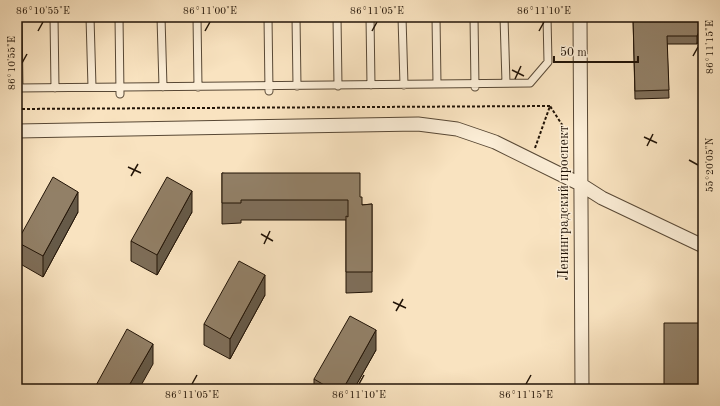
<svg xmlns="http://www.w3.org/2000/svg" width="720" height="406" viewBox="0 0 720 406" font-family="'Old Standard TT',serif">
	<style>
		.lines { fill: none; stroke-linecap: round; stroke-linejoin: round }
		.service-casing { stroke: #584835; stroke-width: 9 }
		.minor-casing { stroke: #584835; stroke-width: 15 }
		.path { stroke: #221407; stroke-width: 2; stroke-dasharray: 3 2; stroke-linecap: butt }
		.service { stroke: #fbedd6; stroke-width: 7 }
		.minor { stroke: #fbedd6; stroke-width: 13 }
		.wall { fill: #7e6e59; stroke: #221407 }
		.shaded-wall { fill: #665a48; stroke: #221407 }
		.building { fill: #928067; stroke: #221407 }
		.ticks { fill: none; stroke: #221407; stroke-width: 1.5 }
		.labels { text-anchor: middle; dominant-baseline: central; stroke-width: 3; stroke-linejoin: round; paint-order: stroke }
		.street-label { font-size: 14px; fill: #221407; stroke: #fbedd6 }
		.neatline { fill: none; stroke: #221407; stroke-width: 1.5 }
		.ticks-label { font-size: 10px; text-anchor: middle; fill: #221407 }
	</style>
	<rect width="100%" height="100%" fill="#f9e3c0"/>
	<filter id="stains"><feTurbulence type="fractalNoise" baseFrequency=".005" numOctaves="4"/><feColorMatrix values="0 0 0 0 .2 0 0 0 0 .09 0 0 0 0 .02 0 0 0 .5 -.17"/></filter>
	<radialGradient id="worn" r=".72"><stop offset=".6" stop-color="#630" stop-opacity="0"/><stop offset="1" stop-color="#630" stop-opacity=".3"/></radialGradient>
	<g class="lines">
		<g class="service-casing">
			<path id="service" d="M18 17 19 88
				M54 17 55 88
				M90 17 92 87
				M119 17 120 94
				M161 17 163 87
				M197 17 198 87
				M268 17 269 91
				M296 17 297 86
				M337 17 338 86
				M370 17 371 85
				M402 17 404 85
				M436 17 437 84
				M474 17 475 87
				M504 17 506 83
				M17 88 530 83 548 62 547 17"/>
		</g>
		<g class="minor-casing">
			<path id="minor" d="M580 17 582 389
				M17 131 418 124 457 129 495 142 580 184 602 198 703 246"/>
		</g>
		<path class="path" d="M17 109 550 106
			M535 148 550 106 568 134"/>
		<use href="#service" class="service"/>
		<use href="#minor" class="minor"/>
	</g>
	<path class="wall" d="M633 17H703L697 44H667L669 98 635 99Z
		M222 173 360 197 362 205 372 204V292L346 293V220H241V223L222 224Z
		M78 212 43 277 17 262V242Z
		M192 212 157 275 131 261V241Z
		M265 295 230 359 204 345V324Z
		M376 350 354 389H314V379Z"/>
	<path class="shaded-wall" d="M703 24V33L697 44V36Z
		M192 191V212L157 275V255Z
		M78 192V212L43 277V256Z
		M265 275V295L230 359V339Z
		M376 330V350L354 389H343Z
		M153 344V364L139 389H127Z"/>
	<path class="building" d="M633 17H703V24L697 36H667L669 90 635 91Z
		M222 173H360V197H362V205L372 204V272H346V216L348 217V200H241V203H222Z
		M53 177 78 192 43 256 17 242Z
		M167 177 192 191 157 255 131 241Z
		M239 261 265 275 230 339 204 324Z
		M350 316 376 330 343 389H331L314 379Z
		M664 323H700V389H664Z
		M127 329 153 344 127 389H94Z"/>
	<path class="ticks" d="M38 31 43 22M205 31 210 22M372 31 377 22M539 31 544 22M693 56 698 47M22 63 27 54M512 70 524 76M515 79 521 66M644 137 657 143M647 146 653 134M689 160 698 165M128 167 141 173M131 176 138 164M261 234 273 241M264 244 270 231M393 302 406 308M396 311 403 299M192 384 197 375M359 384 364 375M526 384 531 375"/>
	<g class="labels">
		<g class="street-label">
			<text transform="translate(564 203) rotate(-90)">Ленинградский проспект</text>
		</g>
	</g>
	<rect width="720" height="406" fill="none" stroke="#f9e3c0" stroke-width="44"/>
	<path d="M554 56v6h84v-6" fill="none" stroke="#221407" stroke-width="2"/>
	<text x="560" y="56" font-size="12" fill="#221407" stroke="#fbedd6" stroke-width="3" paint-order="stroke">50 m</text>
	<rect x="22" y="22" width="676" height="362" class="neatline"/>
	<g class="ticks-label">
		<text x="43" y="14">86°10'55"E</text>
		<text x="210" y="14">86°11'00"E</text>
		<text x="377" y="14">86°11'05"E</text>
		<text x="544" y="14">86°11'10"E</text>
		<text transform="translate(709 47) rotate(-90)" y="4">86°11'15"E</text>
		<text transform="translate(11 63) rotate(-90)" y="4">86°10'55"E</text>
		<text transform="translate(709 165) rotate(-90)" y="4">55°20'05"N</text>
		<text x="192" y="398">86°11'05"E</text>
		<text x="359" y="398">86°11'10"E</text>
		<text x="526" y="398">86°11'15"E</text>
	</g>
	<rect width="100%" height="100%" filter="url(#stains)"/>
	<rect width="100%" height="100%" fill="url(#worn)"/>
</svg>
